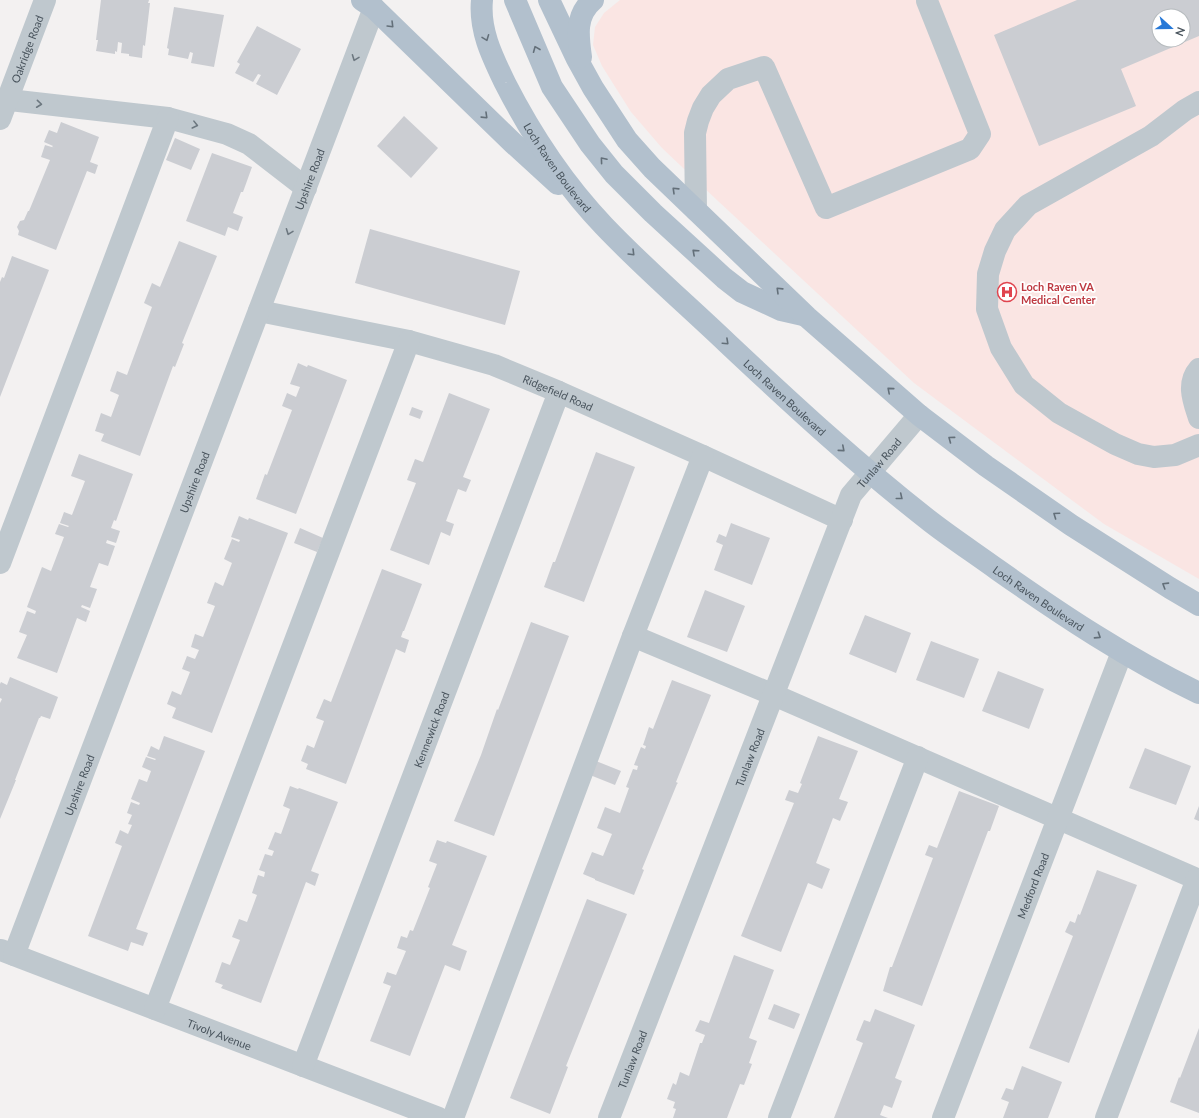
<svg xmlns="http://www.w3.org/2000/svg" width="1199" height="1118" viewBox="0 0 1199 1118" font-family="Lato,sans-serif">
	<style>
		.medical { fill: #fae5e3; fill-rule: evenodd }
		.building { fill: #cbcdd2; fill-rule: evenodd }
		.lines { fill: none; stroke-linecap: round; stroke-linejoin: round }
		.minor { stroke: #bfc8ce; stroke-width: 22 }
		.major { stroke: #b2c0cd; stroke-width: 22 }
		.oneway { stroke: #636f79 }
		.oneway2 { stroke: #6c777f }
		.labels { text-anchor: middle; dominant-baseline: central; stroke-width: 3.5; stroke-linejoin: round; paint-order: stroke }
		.street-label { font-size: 11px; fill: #49545d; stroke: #fff }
		.health-label { font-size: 11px; font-weight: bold; fill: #be3a42; stroke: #fff; text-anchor: start }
	</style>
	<rect width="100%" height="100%" fill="#f3f1f1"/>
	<path class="medical" d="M620 0H1199V579L1104 524 914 383 718 201 662 148 631 112 602 66 593 45 595 27 604 13ZM1159 16H1183V40H1159Z"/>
	<path class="building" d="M101 0H149L148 3H150L145 46 143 45 142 58 129 56V54L121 53 122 43 118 42 117 52 115 51V54L96 51 98 40H96Z
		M1077 0H1199V36L1121 69 1136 106 1039 146 994 35ZM1159 16H1183V40H1159Z
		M174 7 224 15 214 67 191 63 193 53 190 52 188 59 168 55 169 49 167 48Z
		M257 26 301 49 277 95 256 84 261 75 258 74 253 82 235 73 240 64 237 62Z
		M404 116 438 148 411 178 377 146Z
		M61 122 99 137 90 162 98 165 95 174 87 171 56 250 18 235 19 231 17 227 20 221 24 220 28 211H29L50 160 41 157 45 145 55 148 52 147 53 146 44 142 49 130 57 133Z
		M175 138 200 149 191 170 166 160Z
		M212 153 252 167 243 192H241L233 213 243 217 238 231 228 227 225 236 186 221Z
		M370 229 520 271 505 325 355 283Z
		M179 241 217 256 182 343 184 344 175 367 173 366 140 456 101 441 104 434 95 431 101 413 111 417 119 395 110 391 117 371 127 375 152 307 144 303 152 283 160 287Z
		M12 256 49 270 0 397V282L2 277 4 278Z
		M298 363 307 367 308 365 347 380 296 514 256 499 265 474 267 475 292 410 282 406 287 393 296 397 300 387 290 384Z
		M449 393 490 409 463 477 471 480 466 492 458 489 446 521 454 524 450 536 441 532 429 565 390 550 416 483 407 480 415 459 423 462Z
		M412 407 423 411 420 419 409 415Z
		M596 452 635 467 584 602 544 587 553 562H555Z
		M79 454 133 474 116 521 114 520 111 528 120 531 116 543 107 540 106 543 115 546 108 566 99 563 90 587 97 589 90 608 82 605 81 607 90 611 86 622 77 618 57 673 17 658 27 635 19 632 27 611 35 614 36 611 27 607 42 567 51 571 64 537 55 534 59 524 68 527 69 526 60 523 64 512 72 515 85 481 71 476Z
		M239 516 248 520 249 518 288 533 212 733 172 718 176 708 167 704 172 691 181 695 190 672 182 669 187 656 195 659 199 650 191 647 195 634 203 637 215 606 207 603 215 582 223 586 232 563 224 559 232 539 239 542 240 540 231 537Z
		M731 523 770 538 752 585 714 570 723 545 716 542 719 534 726 537Z
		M300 528 323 538 317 552 294 543Z
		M382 569 422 584 404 631H403L401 637 409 640 405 653 396 649 346 784 306 769 308 764 301 761 307 745 314 748 324 721 316 718 324 699 331 702Z
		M705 590 745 606 727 652 687 637Z
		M865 615 911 633 896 673 849 654Z
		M531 622 569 636 494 836 454 821 481 755 497 709 498 710 506 689Z
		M931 641 979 659 964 698 916 680Z
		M998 671 1044 689 1029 729 982 711Z
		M10 677 58 697 50 719 41 716 40 718H39L15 780H16L0 819V703L2 699 0 698V684L1 682 7 685Z
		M672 680 711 695 676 782 678 783 677 784 642 869 644 870 634 895 595 880V879L583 874 592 852 603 856 612 834 597 828 605 807 620 813 629 788 626 787 633 769 637 770 638 766 634 765 641 747 645 749 646 746 643 745 649 727 653 729Z
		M164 736 205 751 136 929 148 933 143 946 131 942 128 951 88 936 122 846 115 843 120 830 128 834 132 825 128 824 132 815 127 813 131 802 139 805 140 803 131 799 139 779 147 782 151 771 142 767 146 757 155 760 156 759 147 756 151 746 159 750Z
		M818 736 858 751 839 799 848 802 840 821 833 818 816 863 830 869 822 889 808 883 781 952 741 936 794 803 785 800 789 790 798 793 802 784 800 783Z
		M1145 748 1191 766 1176 805 1129 788Z
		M596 761 621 771 615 785 590 775Z
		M290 786 298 789 299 788 338 802 311 871 319 874 315 886 306 882 261 1003 221 988 223 985 215 982 222 962 230 965 240 940 232 937 239 919 247 922 257 895 252 893 258 875 264 877 265 872 259 870 265 854 272 856 274 851 268 849 275 832 281 834 290 809 283 806Z
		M959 791 999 806 990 831H988L922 1006 883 991 890 967H892L933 858 925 855 929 845 937 848Z
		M1199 806V821L1194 819Z
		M437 840 446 843 447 841 487 856 452 945 467 951 460 971 445 965 410 1056 370 1041 391 986 383 983 387 972 396 975 406 951 397 948 401 936 407 938 410 930 413 931 430 888 428 887 437 864 429 861Z
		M1097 870 1137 885 1069 1063 1029 1048 1073 936 1065 932 1070 921 1075 923 1078 914 1080 915Z
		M587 899 627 914 566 1066 568 1067 550 1114 510 1098Z
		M734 955 774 970 749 1038 757 1041 749 1063 752 1064 744 1085 740 1084 727 1118H673L676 1109 673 1108 675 1102 667 1099 673 1083 676 1085 680 1072 689 1076 700 1043H702L705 1035 695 1031 700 1020 709 1023Z
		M774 1004 800 1014 794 1029 768 1019Z
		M875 1009 915 1025 895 1078 902 1081 892 1108 884 1105 880 1115 888 1118H834L863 1043 856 1040 859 1032 864 1020 870 1022Z
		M1199 1028V1113L1170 1102 1179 1077 1180 1078Z
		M1022 1066 1062 1082 1048 1118H1003L1009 1102 1001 1099 1006 1088 1013 1090Z"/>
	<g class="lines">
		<g class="minor">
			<path d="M0 99 168 118 227 134 249 144 306 188"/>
			<path d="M1199 102 1185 110 1151 136 1028 205 1005 230 995 251 988 274 987 309 1001 348 1024 385 1059 413 1115 444 1138 454 1154 457 1175 455 1199 445"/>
			<path id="s1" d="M0 119 45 0"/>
			<path d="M696 210 695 133 698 121 703 108 711 95 728 79 764 67 826 208 970 149 980 134 927 1"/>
			<path id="s2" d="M259 311 409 341 494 365 559 392 703 456 842 520"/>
			<path d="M1199 369C1186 384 1194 402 1199 418"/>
			<path d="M0 563 168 118"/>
			<path d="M633 636 774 695 1199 880"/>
			<path id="s3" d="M1 950 439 1118"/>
			<path id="s4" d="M14 955 374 8"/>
			<path d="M155 1009 409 341"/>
			<path id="s5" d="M303 1066 559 392"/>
			<path d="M453 1118 633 636 703 456"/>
			<path id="s6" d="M609 1118 851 495 919 415"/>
			<path d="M779 1118 918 757"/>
			<path id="s7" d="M943 1118 1122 652"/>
			<path d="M1106 1118 1197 879"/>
		</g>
		<g class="major">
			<path d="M362 0 374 8 513 143 558 184"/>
			<path id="s8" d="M482 0C479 30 492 56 505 83 531 134 564 184 604 226 643 267 686 304 727 343 793 405 859 466 931 522 953 539 976 554 998 570 1062 615 1128 659 1199 693"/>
			<path d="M515 0 552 87 590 144 614 174 653 213 724 278 742 292 781 310 803 315"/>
			<path d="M549 0 577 59 593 88 627 140 652 168 807 317 919 415 986 466 1071 525 1170 588 1199 605"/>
			<path d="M581 57C578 36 575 15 593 0"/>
		</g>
	</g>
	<defs><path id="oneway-chevron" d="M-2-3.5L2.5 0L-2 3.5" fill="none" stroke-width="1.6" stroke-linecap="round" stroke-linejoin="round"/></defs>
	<g class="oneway">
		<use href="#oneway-chevron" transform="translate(391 25) rotate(45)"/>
		<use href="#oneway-chevron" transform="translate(486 38) rotate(69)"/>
		<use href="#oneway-chevron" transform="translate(536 49) rotate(-112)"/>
		<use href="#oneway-chevron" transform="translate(485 116) rotate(44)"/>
		<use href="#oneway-chevron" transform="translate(603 160) rotate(-130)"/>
		<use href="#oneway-chevron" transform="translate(675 190) rotate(-136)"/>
		<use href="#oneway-chevron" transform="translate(695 252) rotate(-138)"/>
		<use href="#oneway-chevron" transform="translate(632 253) rotate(45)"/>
		<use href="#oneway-chevron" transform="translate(779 290) rotate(-136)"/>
		<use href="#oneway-chevron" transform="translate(726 342) rotate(43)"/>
		<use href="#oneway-chevron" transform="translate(890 390) rotate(-139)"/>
		<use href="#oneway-chevron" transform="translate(951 439) rotate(-143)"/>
		<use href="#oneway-chevron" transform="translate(842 449) rotate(41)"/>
		<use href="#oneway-chevron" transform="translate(900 497) rotate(39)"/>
		<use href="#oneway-chevron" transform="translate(1056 515) rotate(-145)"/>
		<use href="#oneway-chevron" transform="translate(1165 585) rotate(-148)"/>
		<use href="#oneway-chevron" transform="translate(1098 636) rotate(33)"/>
	</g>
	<g class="oneway2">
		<use href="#oneway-chevron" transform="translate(355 58) rotate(111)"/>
		<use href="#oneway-chevron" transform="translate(39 104) rotate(6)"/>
		<use href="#oneway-chevron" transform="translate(195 125) rotate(14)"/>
		<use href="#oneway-chevron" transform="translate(289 232) rotate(111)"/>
	</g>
	<defs>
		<g id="hospital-ring" transform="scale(1)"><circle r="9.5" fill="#fff" stroke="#e0444e" stroke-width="1.5"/><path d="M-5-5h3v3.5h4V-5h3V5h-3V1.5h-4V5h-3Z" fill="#e0444e"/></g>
	</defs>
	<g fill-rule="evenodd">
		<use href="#hospital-ring" x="1007" y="292"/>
	</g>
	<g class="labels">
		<g class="street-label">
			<text stroke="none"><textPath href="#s1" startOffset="75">Oakridge Road</textPath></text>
			<text stroke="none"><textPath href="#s8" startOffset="187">Loch Raven Boulevard</textPath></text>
			<text stroke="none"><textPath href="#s4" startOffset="830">Upshire Road</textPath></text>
			<text stroke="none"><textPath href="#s2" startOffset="311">Ridgefield Road</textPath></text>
			<text stroke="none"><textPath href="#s8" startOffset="511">Loch Raven Boulevard</textPath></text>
			<text stroke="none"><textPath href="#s6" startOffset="711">Tunlaw Road</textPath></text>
			<text stroke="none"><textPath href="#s4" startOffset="506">Upshire Road</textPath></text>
			<text stroke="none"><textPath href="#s8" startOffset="835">Loch Raven Boulevard</textPath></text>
			<text stroke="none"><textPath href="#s5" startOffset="360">Kennewick Road</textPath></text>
			<text stroke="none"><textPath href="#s6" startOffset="387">Tunlaw Road</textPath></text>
			<text stroke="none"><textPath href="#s4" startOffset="182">Upshire Road</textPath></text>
			<text stroke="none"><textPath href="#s7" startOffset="249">Medford Road</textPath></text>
			<text stroke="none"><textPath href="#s3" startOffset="234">Tivoly Avenue</textPath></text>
			<text stroke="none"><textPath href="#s6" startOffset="63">Tunlaw Road</textPath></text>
		</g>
		<g class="health-label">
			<text x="1021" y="286">Loch Raven VA<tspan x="1021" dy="13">Medical Center</tspan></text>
		</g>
	</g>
	<g transform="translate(1171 28) rotate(111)"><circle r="19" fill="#ffffff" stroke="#b6bbbe"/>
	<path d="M0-3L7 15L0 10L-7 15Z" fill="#2678d7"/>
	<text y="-6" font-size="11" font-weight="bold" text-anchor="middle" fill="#49545d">N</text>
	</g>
</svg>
